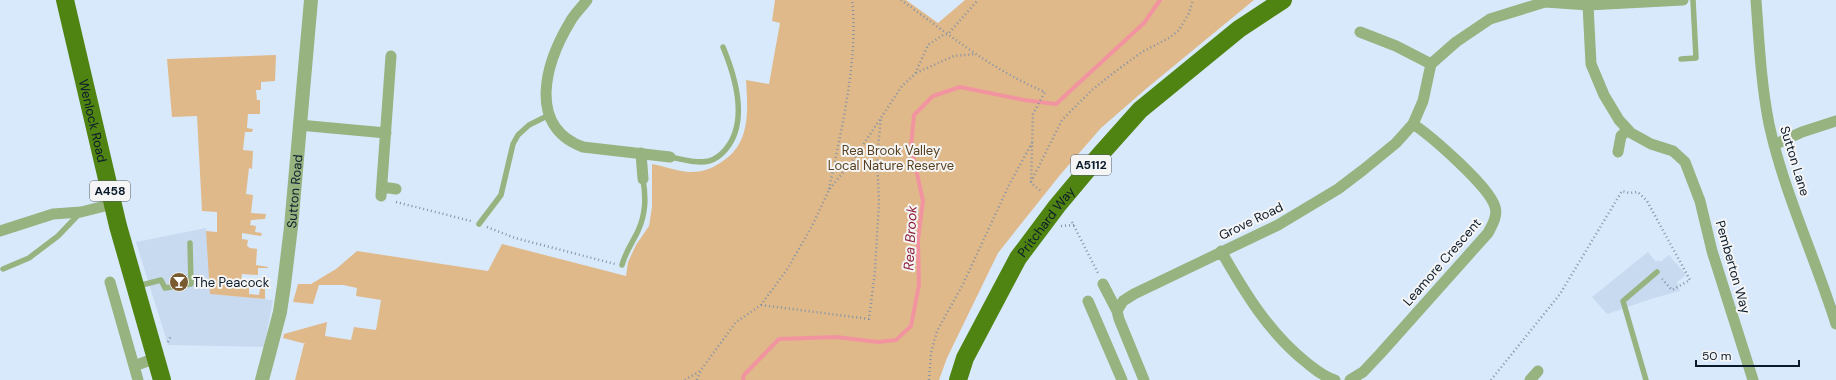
<svg xmlns="http://www.w3.org/2000/svg" width="1836" height="380" viewBox="0 0 1836 380" font-family="'DM Sans',sans-serif">
	<style>
		.built { fill: #c8daef }
		.green { fill: #dfb98a }
		.lines { fill: none; stroke-linecap: round; stroke-linejoin: round }
		.stream { stroke: #f294a0; stroke-width: 4 }
		.path { stroke: #8493a6; stroke-width: 2.5; stroke-dasharray: 1 3; stroke-linecap: butt }
		.service { stroke: #96b380; stroke-width: 5.5 }
		.minor { stroke: #96b380; stroke-width: 11 }
		.tertiary { stroke: #96b380; stroke-width: 14 }
		.primary { stroke: #508412; stroke-width: 18 }
		.labels { text-anchor: middle; dominant-baseline: central; stroke-width: 4; stroke-linejoin: round; paint-order: stroke }
		.shield { fill: #f4f5f4; stroke: #515c67; stroke-width: 1 }
		.shield-label { font-size: 12px; font-weight: bold; fill: #0b1a2b }
		.street-label { font-size: 13px; fill: #0b1a2b; stroke: #f4f5f4 }
		.park-label { font-size: 13px; fill: #573f1f; stroke: #f4f5f4 }
		.poi-label { font-size: 13px; fill: #0b1a2b; stroke: #f4f5f4; text-anchor: start }
		.water-label { font-size: 14px; font-style: italic; fill: #8c1e39; stroke: #f4f5f4 }
	</style>
	<rect width="100%" height="100%" fill="#d9e9fc"/>
	<path class="built" d="M206 228 211 294 273 300 264 347 168 345 136 242Z
		M1648 252 1656 262 1658 260 1660 262 1669 255 1686 275 1677 282 1680 291 1654 298 1607 314 1592 297Z"/>
	<path class="green" d="M775 0H906L938 23 965 0H1254L1147 88 1101 128 1060 175 998 253 947 358 939 380H295L304 344H306L283 338 284 334 327 322 325 336 351 340 354 327 376 330 381 300 356 296 357 288 343 285H319L313 304 293 302 298 284H311L336 269 357 251 488 271 502 244 626 276 628 262 636 245 649 226 652 207V164C664 166 679 172 691 172 702 172 711 169 720 163 751 145 748 111 746 80L769 84 780 23 772 21Z
		M276 55 275 81 261 82V90H256L257 100H260V114H248L247 128 253 129 252 132H245L243 150 253 151 252 169 249 168 246 194 253 195 251 213 266 214 265 219 251 220 250 225 256 226 255 232 262 233 261 236 242 233V239L248 240 247 246 250 248 257 249 256 265 268 267V268H258V275L242 274 241 283 249 284V294L259 295 260 288H265V299L210 294 206 231 217 232V212L202 211 197 116 172 117 167 59Z"/>
	<g class="lines">
		<path class="stream" d="M743 380 744 375 779 339 836 337 878 342 896 340 911 326 919 285 918 240 923 201 911 146 914 115 933 96 960 87 1024 100 1056 104 1144 23 1160 0"/>
		<path class="path" d="M901 0C947 33 992 70 1045 92L1033 114 1031 183 1042 192
			M916 73 954 56 975 54
			M1031 182 1062 120 1092 90 1116 71 1142 52 1169 38 1179 30 1189 13 1193 0
			M829 189C841 132 859 57 852 0
			M396 202 471 221
			M1072 222 1099 275
			M1061 226 1074 225
			M487 227 515 238 615 264
			M761 305 869 319 875 271 879 202 877 158 881 117
			M168 342 171 336
			M685 380 700 371
			M697 380 701 370 736 322 761 305 788 268 812 226 829 190 853 160 902 86 915 74 928 45 943 35 948 34 978 0
			M929 380 931 353 937 331 963 284 1009 185 1032 143
			M1491 380 1560 294 1622 191 1629 193 1638 192 1647 201 1690 280 1672 290 1662 279"/>
		<path class="service" d="M1681 59 1696 58 1693 0
			M670 157C682 159 697 164 709 161 716 159 722 154 726 149 749 121 735 76 723 47
			M479 224 501 195 513 144 518 135 529 125 549 115
			M622 265C625 253 632 243 638 231 646 213 646 198 643 179
			M3 269 29 258 58 236 79 214
			M138 286 161 280 165 288 191 284 190 243
			M1646 380 1623 301 1657 272"/>
		<path class="minor" d="M587 0C582 7 574 14 570 22 546 62 526 126 583 147L670 157
			M1756 0C1759 41 1761 84 1769 124 1784 193 1815 257 1836 324
			M1588 5 1591 64 1604 95 1619 120 1631 133 1651 144 1673 151 1685 162 1700 201 1712 251 1753 380
			M1360 32 1396 46 1431 64
			M299 125 386 133
			M1774 145 1802 132 1836 121
			M1618 152 1621 136 1627 130
			M641 153 643 179
			M382 187 396 189
			M381 196 391 56
			M0 231 53 214 81 212 113 204
			M1221 251C1245 293 1269 333 1307 363 1316 370 1324 377 1335 380
			M110 282 138 380
			M1103 284 1117 311 1119 319 1144 380
			M1088 301 1122 380
			M1117 311 1123 301 1134 294 1278 225 1338 189 1363 170 1396 143 1413 124 1423 101 1431 64 1456 42 1490 19 1545 2 1588 5 1683 0
			M134 366 156 358
			M1350 380 1363 372 1380 354 1488 233C1492 225 1498 216 1495 207 1490 187 1431 136 1413 124
			M1530 380 1538 371"/>
		<path class="tertiary" id="s1" d="M262 380 280 312 284 285 291 227 311 0"/>
		<g class="primary">
			<path id="s2" d="M65 0 118 226 162 380"/>
			<path id="s3" d="M958 380 965 358 1018 258 1057 206 1098 157 1140 110 1239 29 1283 0"/>
		</g>
	</g>
	<defs>
		<g id="bar-disc" transform="scale(1)"><circle r="9.5" fill="#7a5a30" stroke="#f4f5f4"/><path d="M-6-5H6L.8 .8V4.5H3.5V6h-7V4.5H-.8V.8Z" fill="#fff"/></g>
	</defs>
	<g fill-rule="evenodd">
		<use href="#bar-disc" x="179" y="282"/>
	</g>
	<g class="labels">
		<g class="shield">
			<rect x="1071" y="155" width="40" height="20" rx="3"/>
			<rect x="90" y="181" width="40" height="20" rx="3"/>
		</g>
		<g class="shield-label">
			<text x="1091" y="165">A5112</text>
			<text x="110" y="191">A458</text>
		</g>
		<g class="street-label">
			<text stroke="none"><textPath href="#s2" startOffset="124">Wenlock Road</textPath></text>
			<text transform="translate(1795 161) rotate(73)">Sutton Lane</text>
			<text stroke="none"><textPath href="#s1" startOffset="192">Sutton Road</textPath></text>
			<text transform="translate(1251 221) rotate(-26)">Grove Road</text>
			<text stroke="none"><textPath href="#s3" startOffset="182">Pritchard Way</textPath></text>
			<text transform="translate(1442 262) rotate(-49)">Leamore Crescent</text>
			<text transform="translate(1733 267) rotate(74)">Pemberton Way</text>
		</g>
		<g class="park-label">
			<text x="891" y="150">Rea Brook Valley<tspan x="891" dy="15">Local Nature Reserve</tspan></text>
		</g>
		<g class="poi-label">
			<text x="193" y="282">The Peacock</text>
		</g>
		<g class="water-label">
			<text transform="translate(910 238) rotate(-87)">Rea Brook</text>
		</g>
	</g>
	<path d="M1696 360v6h103v-6" fill="none" stroke="#0b1a2b" stroke-width="2"/>
	<text x="1702" y="360" font-size="12" fill="#0b1a2b" stroke="#f4f5f4" stroke-width="3" paint-order="stroke">50 m</text>
</svg>
